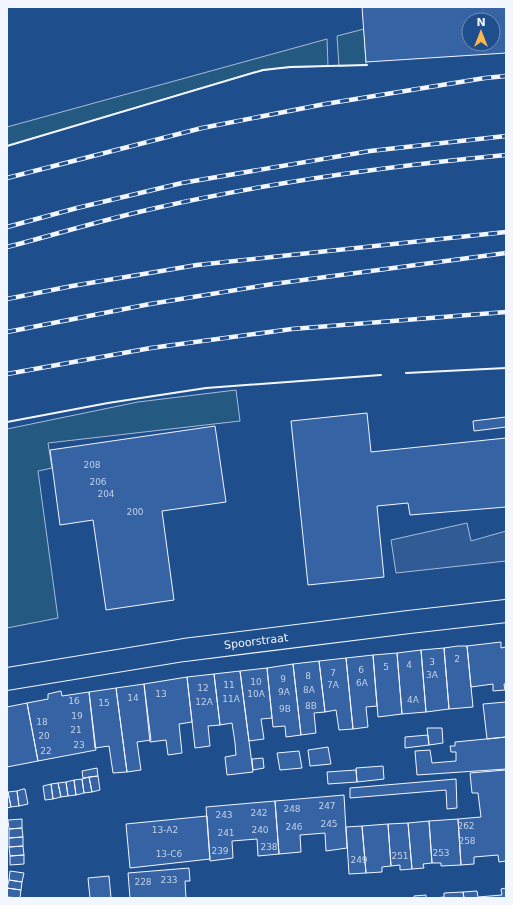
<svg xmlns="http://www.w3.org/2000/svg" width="513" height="905" viewBox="0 0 513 905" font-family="'DejaVu Sans',sans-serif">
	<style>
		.green { fill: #245a82; stroke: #a8bbd7 }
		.parking { fill: #305b95; stroke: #a8bbd7 }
		.building { fill: #3563a3; stroke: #f2f6ff; fill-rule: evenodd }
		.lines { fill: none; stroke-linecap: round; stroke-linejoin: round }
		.minor-casing { stroke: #f2f6ff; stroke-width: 24 }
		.minor { stroke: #1f4e8c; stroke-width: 22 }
		.rail-casing { stroke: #f2f6ff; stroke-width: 4.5 }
		.rail { stroke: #1f4e8c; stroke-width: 3; stroke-dasharray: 9; stroke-linecap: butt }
		.wall { stroke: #f2f6ff; stroke-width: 2 }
		.labels { text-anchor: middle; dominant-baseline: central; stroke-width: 3; stroke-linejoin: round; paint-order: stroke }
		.number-label { font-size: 9px; fill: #c3d1e8 }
		.street-label { font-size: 11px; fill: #f2f6ff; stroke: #1f4e8c }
	</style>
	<rect width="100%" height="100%" fill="#1f4e8c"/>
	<path class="green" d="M364 29 366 65 339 66 337 36Z
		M327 39 328 66 280 68 254 72 7 146V127Z
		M236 390 240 421 48 443 52 468 38 471 58 618 7 628V429L138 402Z"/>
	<path class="parking" d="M467 523 471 541 506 531V561L396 573 391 540Z"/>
	<path class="building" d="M362 7H506V53L366 62ZM469 20H493V44H469Z
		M367 413 371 452 506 438V507L410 515 408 503 377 506 384 577 308 585 291 421Z
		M506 417V427L474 431 473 421Z
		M215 426 226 502 162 511 174 600 106 610 93 520 60 525 50 450Z
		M501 642V648L506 647V684H504L505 690 493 691V684L471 687 467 646Z
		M458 646H467L473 707 449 709 444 648Z
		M444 648 449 709 426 712 421 650Z
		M421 650 426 712 402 714 397 653Z
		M397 653 402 714 378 717 373 655Z
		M373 655 377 706 366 707 368 727 353 729 346 658Z
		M346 658 353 729 339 730 336 710 325 712 319 661Z
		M319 661 325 712 314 713 316 733 301 735 293 664Z
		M293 664 301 735 286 737 285 726 273 727 267 668Z
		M267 668 272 718 261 719 264 739 249 741 240 671Z
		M240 671 253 772 227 775 225 757 236 755 235 743 232 723 220 725 214 674Z
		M214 674 220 725 208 726 210 746 195 748 187 677Z
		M187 677 192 722 179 724 182 753 168 755 166 740 150 742 144 684Z
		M144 684 151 740 137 742 141 770 127 772 116 688Z
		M116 688 127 772 113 773 109 746 95 748 89 692Z
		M61 691 62 696 89 692 96 750 38 761 27 703 48 699V694Z
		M506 702V737L487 739 483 704Z
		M27 703 38 761 7 767V707Z
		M427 728H442L443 743 429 745Z
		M428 735 429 745 405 748V737Z
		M506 737V769L417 775 415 751 430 750 432 763 456 761V752H451L450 746H455V742Z
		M328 747 331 764 310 766 308 750Z
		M299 751 302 768 280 770 277 753Z
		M263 758 264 768 253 770 252 759Z
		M383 766 384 779 357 782 356 768Z
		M97 768 98 776 83 778 82 771Z
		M356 770 357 782 328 784 327 772Z
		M506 770V861L499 862 498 855 474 857V864L461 865 458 819 481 817 478 793H472L470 773Z
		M98 776 100 790 92 792 89 777Z
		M89 777 92 792 84 793 82 779Z
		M82 779 84 793 76 795 74 780Z
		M456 779 457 808 447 809 446 790 350 798V788Z
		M74 780 76 795 68 796 66 782Z
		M66 782 68 796 61 797 58 783Z
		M58 783 61 797 53 799 51 784Z
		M51 784 53 799 45 800 43 786Z
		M23 789H25L28 804 19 806 17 791Z
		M17 791 19 806 11 807 8 792Z
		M7 792H8L11 807 7 808Z
		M344 795 347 848 326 851 325 833 300 835 301 852 279 854 275 801Z
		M275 801 279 854 258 856 257 839 232 841 233 858 210 861 206 807Z
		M207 816 210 859 130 868 126 824Z
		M22 819V828L9 829 8 820Z
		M458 819 461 865 441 866V863H432L429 821Z
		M429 821 432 863 423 864 424 868 412 869 408 823Z
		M408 823 412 869 400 870V865L391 866 388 824Z
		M388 824 391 866 382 867V872L366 873 362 826Z
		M362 826 366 873 349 874 346 827Z
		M22 828 23 837 9 838V829Z
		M23 837V846L9 847V838Z
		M23 846 24 855 10 856 9 847Z
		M24 855V864L10 865V856Z
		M189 868 190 881H185L186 898H130L128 873Z
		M10 871 24 873 22 882 9 880Z
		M109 876 111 898H90L88 878Z
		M9 880 22 882 21 890 7 888Z
		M7 888 21 890 20 898 7 897Z
		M506 888V898H464L463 892 477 891 478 897 502 895 501 889Z
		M463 892 464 898H435L444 897V893Z
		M426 895V898H414V896Z"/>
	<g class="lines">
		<g class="minor-casing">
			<g id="minor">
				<path id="s1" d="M7 679 184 650 409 622 506 611"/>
			</g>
		</g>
		<use href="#minor" class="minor"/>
		<g class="rail-casing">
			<path id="rail" d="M7 178 202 128 325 104 485 78 506 76
				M7 227 77 208 182 183 370 151 506 136
				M7 247C57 234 106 219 156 208 271 182 389 166 506 155
				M7 299 72 286 197 265 506 232
				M7 332 150 304 273 284 506 253
				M7 374 151 348 292 329 506 312"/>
		</g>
		<use href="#rail" class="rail"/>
		<path class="wall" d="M7 146 263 70 290 67 367 65
			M406 373 506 368
			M7 422 108 403 206 388 381 375"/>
	</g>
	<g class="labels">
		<g class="number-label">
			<text x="92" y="465">208</text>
			<text x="98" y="482">206</text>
			<text x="106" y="494">204</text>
			<text x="135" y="512">200</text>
			<text x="457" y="659">2</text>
			<text x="432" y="662">3</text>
			<text x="409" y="665">4</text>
			<text x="386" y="667">5</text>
			<text x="361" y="670">6</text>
			<text x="333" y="673">7</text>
			<text x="432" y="675">3A</text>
			<text x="308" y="676">8</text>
			<text x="283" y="679">9</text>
			<text x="256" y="682">10</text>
			<text x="362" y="683">6A</text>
			<text x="229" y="685">11</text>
			<text x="333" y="685">7A</text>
			<text x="203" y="688">12</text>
			<text x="309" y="690">8A</text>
			<text x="284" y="692">9A</text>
			<text x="161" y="694">13</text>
			<text x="256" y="694">10A</text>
			<text x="133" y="698">14</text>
			<text x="231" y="699">11A</text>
			<text x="413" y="700">4A</text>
			<text x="74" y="701">16</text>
			<text x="204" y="702">12A</text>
			<text x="104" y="703">15</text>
			<text x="311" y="706">8B</text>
			<text x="285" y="709">9B</text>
			<text x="77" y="716">19</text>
			<text x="42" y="722">18</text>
			<text x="76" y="730">21</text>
			<text x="44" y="736">20</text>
			<text x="79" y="745">23</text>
			<text x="46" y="751">22</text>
			<text x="327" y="806">247</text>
			<text x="292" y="809">248</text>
			<text x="259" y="813">242</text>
			<text x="224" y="815">243</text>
			<text x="329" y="824">245</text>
			<text x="466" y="826">262</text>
			<text x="294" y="827">246</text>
			<text x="165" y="830">13-A2</text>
			<text x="260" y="830">240</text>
			<text x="226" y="833">241</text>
			<text x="467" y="841">258</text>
			<text x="269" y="847">238</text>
			<text x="220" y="851">239</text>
			<text x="441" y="853">253</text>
			<text x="169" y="854">13-C6</text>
			<text x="400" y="856">251</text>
			<text x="359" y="860">249</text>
			<text x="169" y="880">233</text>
			<text x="143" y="882">228</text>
		</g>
		<g class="street-label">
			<text stroke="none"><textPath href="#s1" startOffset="252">Spoorstraat</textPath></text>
		</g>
	</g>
	<rect width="513" height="905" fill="none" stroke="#f2f6ff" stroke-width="16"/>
	<g transform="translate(481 32)"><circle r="19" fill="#1f4e8c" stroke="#7391ba"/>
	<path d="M0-3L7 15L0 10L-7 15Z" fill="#ffb74d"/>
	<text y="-6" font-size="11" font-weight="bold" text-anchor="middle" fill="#f2f6ff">N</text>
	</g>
</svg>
